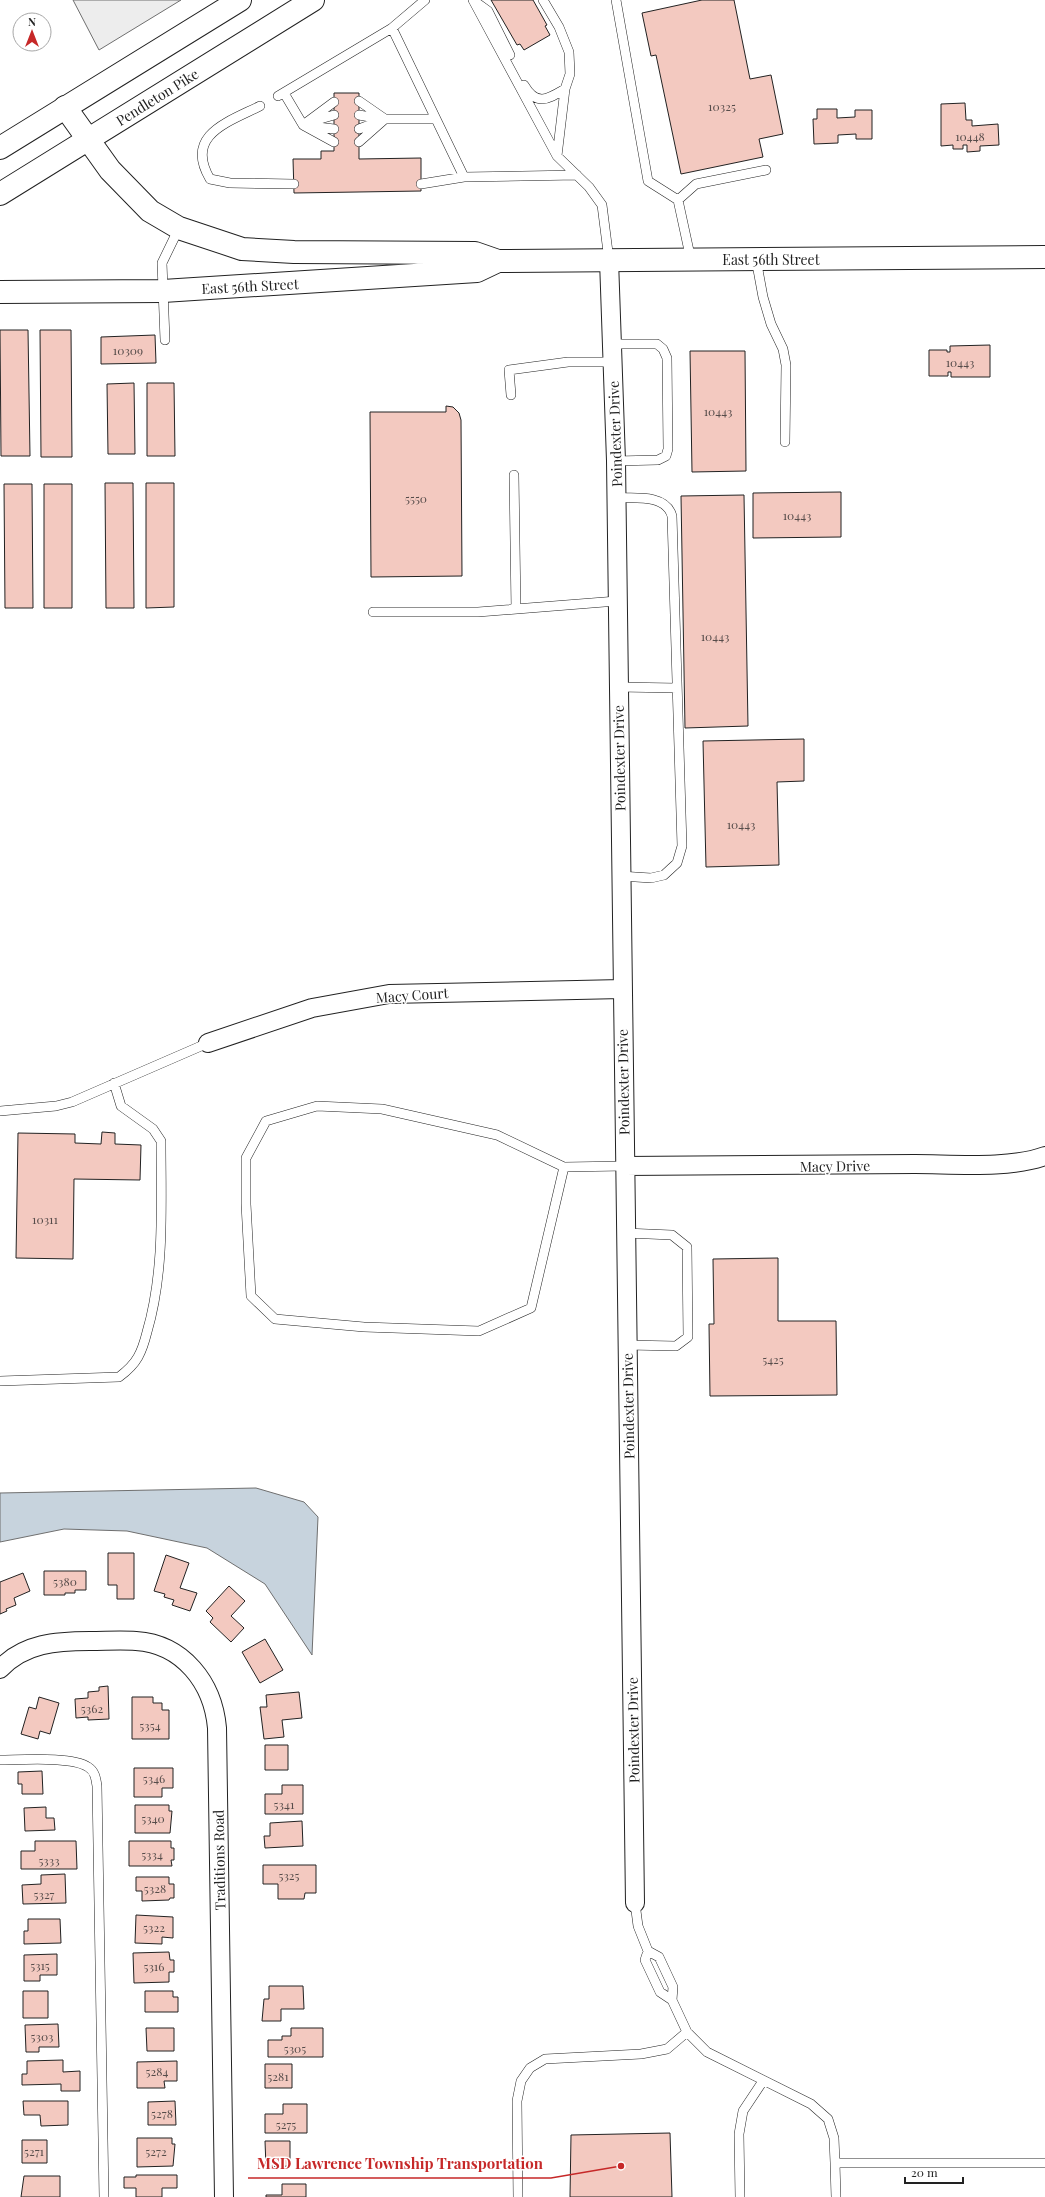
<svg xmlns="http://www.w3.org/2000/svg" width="1045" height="2197" viewBox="0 0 1045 2197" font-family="'Playfair Display',serif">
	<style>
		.parking { fill: #ededed; stroke: #6f6f6f }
		.water { fill: #c7d3dd; stroke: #6f6f6f }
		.building { fill: #f3c9c0; stroke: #222 }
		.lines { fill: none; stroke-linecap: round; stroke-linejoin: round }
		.service-casing { stroke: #222; stroke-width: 10 }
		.minor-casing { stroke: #222; stroke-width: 20 }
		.secondary-casing { stroke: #222; stroke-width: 24 }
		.primary-casing { stroke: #222; stroke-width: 24 }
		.service { stroke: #fff; stroke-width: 9 }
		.minor { stroke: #fff; stroke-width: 18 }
		.secondary { stroke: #fff; stroke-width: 22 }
		.primary { stroke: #fff; stroke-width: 22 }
		.labels { text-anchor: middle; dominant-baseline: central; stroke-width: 3; stroke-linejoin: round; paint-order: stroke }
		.number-label { font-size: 12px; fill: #564c4a }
		.street-label { font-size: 14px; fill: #222; stroke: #fff }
		.leader { fill: none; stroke: #c62828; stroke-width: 1.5 }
		.callout-dot { fill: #c62828; stroke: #fff; stroke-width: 1.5 }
		.callout-label { font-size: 15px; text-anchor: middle; font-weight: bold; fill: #c62828; stroke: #fff; stroke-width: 3; stroke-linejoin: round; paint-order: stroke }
	</style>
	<rect width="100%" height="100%" fill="#fff"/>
	<path class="parking" d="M73 0H181L99 50Z"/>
	<path class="water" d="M256 1488 304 1502 318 1517 312 1655 265 1584 207 1548 127 1531 64 1529 0 1542V1493Z"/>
	<path class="building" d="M491 0H533L547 25 545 26 550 35 524 50 520 44 517 45Z
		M702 0H734L750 79 771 75 783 134 759 139 763 157 681 174 656 55 651 56 642 13Z
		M334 93H359V159L421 158V191L294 193 293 159H321V151H334Z
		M965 103 966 120H972V126L998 124 999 145 980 146V151L967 152V145H963V149H953V145L941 146V104Z
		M817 109H837V118L855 117V110H872V139H856V134L838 135V143L814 144 813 119H817Z
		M0 330H28L30 456H1Z
		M40 330H71L72 457H41Z
		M155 335 156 363 101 364V337Z
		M990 345V377H951V372H948V376H929V350H947V352H950V346Z
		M690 351H745L746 471 692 472Z
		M134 383 135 454H108L107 384Z
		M147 383H174L175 456H147Z
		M446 406 453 407 459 413 461 420 462 576 371 577 370 412H446Z
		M105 483H133L134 608H106Z
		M146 483H174V607L146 608Z
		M4 484H32L33 608H5Z
		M44 484H72V608H44Z
		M841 492V537L753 538V493Z
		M744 495 748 726 685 728 681 496Z
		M804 739V781L777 782 779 865 706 867 703 741Z
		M102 1132 115 1133V1144L141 1145 140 1180 74 1179 73 1259 16 1258 18 1133 75 1134V1143L101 1144Z
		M778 1258V1321H836L837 1395 710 1396 709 1324H714L713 1259Z
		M108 1553H134V1599H117V1585H108Z
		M166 1555 189 1563 180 1588 197 1593 190 1611 172 1605 174 1600 164 1597 165 1594 154 1591Z
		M44 1571H86V1590H75V1593H65V1595H44Z
		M23 1573 30 1591 14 1598 16 1605 6 1609 7 1611 0 1614V1582Z
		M229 1586 245 1601 231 1616 244 1628 231 1642 210 1622 213 1618 206 1611Z
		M265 1639 283 1670 260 1683 242 1652Z
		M108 1686 109 1719 88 1720V1717L76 1718 75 1699 88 1698V1692L99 1691V1687Z
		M299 1692 302 1718 282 1720 284 1737 264 1739 260 1707H267L266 1695Z
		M39 1697 59 1703 50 1734 40 1731 38 1739 21 1734 29 1707 36 1709Z
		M132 1697H153V1703H162V1710H169V1739H132Z
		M265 1745H288V1770H265Z
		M134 1768H173V1788H162V1797H134Z
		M42 1771 43 1794H22V1784H18V1772Z
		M282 1785H303V1814H265V1794H282Z
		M135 1805H169V1811H172L170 1833H135Z
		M46 1807V1818H54L55 1830 25 1831 24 1808Z
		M302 1821 303 1846 265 1848 264 1836H270V1823Z
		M35 1841H76L77 1869H21V1851H35Z
		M129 1841H171V1848H174V1860H171L172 1866H129Z
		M263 1865H316V1893H305L304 1899H278V1884H263Z
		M65 1874 66 1903 23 1904 22 1885 41 1884V1875Z
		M136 1877H169V1884H174V1898H170L169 1900 142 1901V1891H136Z
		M136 1915 173 1917V1938L162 1937V1944L135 1943Z
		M28 1919H60L61 1943 24 1944V1931H28Z
		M169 1952 170 1960H174V1972H169V1982L134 1983 133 1953Z
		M57 1954V1975H40V1981H24V1955Z
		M269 1986H303L304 2009H281V2021H262L264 1999H269Z
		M23 1991H48V2018H23Z
		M145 1991H173V1997H178V2012H145Z
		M58 2024 59 2047H39V2052H26L25 2025Z
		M146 2028H174V2051H147Z
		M291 2028H323V2057H268V2040H282V2036H291Z
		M63 2060V2072L80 2071V2091H61V2084L22 2085V2074H27V2061Z
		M177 2061V2081H164L165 2088H137V2062Z
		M265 2064H292V2088H265Z
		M23 2101H68V2125L41 2126 40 2115H24Z
		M175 2101 176 2125H148V2102Z
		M283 2104H307V2133H265V2114H283Z
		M670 2133 672 2197H570L571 2135Z
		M137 2138H172V2144H175L173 2166 137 2167Z
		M22 2140H47V2163H22Z
		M265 2141H290V2166L266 2167Z
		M136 2175H177V2188H162V2197H136V2188H124V2177H136Z
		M24 2176H60V2197H21Z
		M282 2184H306V2197H266V2195H282Z"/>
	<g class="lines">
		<g class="service-casing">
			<path id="service" d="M425 0 392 28 464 177 577 175
				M473 0 557 156 589 187 602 205 609 260
				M543 0 559 27 569 52 570 74 565 89 557 156
				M616 0 648 181 678 200 691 260
				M477 3 488 11 510 55
				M524 85C537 107 548 99 565 89
				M284 93 303 125 334 102
				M278 96 392 28
				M359 101 385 119H436
				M260 106C228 122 184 135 210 179L230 183 294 184
				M359 115 381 119
				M310 122 334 115
				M303 125 334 142
				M310 126 334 129
				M359 129 380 121
				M359 142 385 119
				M421 184 464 177
				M678 200 696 184 766 170
				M756 259 763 297 771 324 783 349 786 365 785 442
				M165 340 162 263 179 228
				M612 344H657L663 349 667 358 668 449 666 456 658 460 616 461
				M511 395 509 370 568 362H612
				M514 475 516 609
				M616 498C635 498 666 494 672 516L682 846 677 863 664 875 651 878 620 876
				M373 612H478L617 601
				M618 687 677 688
				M0 1111 56 1106 72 1102 208 1043
				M564 1167 531 1308 479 1331 364 1327 275 1319 251 1296 246 1204V1158L266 1121 317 1106 382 1109 497 1135 564 1167 624 1166
				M625 1233 672 1235 687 1247 688 1337 676 1346 627 1345
				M0 1381 119 1377C127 1371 133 1366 138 1357 142 1350 145 1340 147 1332 165 1271 161 1204 161 1141L153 1129 121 1106 114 1083
				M0 1760C20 1760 72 1756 88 1767 95 1771 96 1779 97 1786L104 2197
				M635 1903 638 1926 648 1951
				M672 2000 673 1987 659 1957 648 1951 645 1960 660 1992 672 2000 687 2032 707 2052 811 2104 828 2119 834 2138 835 2163
				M518 2197 517 2101 521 2081 530 2068 545 2059 641 2054 667 2049 687 2032
				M740 2197 739 2134 743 2111 763 2081
				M836 2197 835 2163H1045"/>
		</g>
		<g class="minor-casing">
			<path id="minor" d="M609 260 616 461 635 1903
				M208 1043 312 1008 389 994 622 989
				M624 1166C721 1166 818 1165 915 1164 953 1164 1010 1169 1045 1156
				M0 1669C24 1643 57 1641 90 1641 105 1641 121 1640 136 1641 183 1644 213 1683 217 1728L224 2197"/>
		</g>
		<g class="secondary-casing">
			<path id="secondary" d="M65 107 110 170 150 211 179 228 242 249 294 252 475 253 498 261 1045 257
				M0 292 163 291 477 271 498 261"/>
		</g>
		<g class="primary-casing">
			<path id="primary" d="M0 148 240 0
				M0 194 313 0"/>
		</g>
		<use href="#service" class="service"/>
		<use href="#minor" class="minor"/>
		<use href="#secondary" class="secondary"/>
		<use href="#primary" class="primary"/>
	</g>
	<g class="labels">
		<g class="number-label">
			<text x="722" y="106">10325</text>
			<text x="970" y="136">10448</text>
			<text x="128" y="350">10309</text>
			<text x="960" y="362">10443</text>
			<text x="718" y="411">10443</text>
			<text x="416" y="498">5550</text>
			<text x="797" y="515">10443</text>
			<text x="715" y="636">10443</text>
			<text x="741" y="824">10443</text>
			<text x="45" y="1219">10311</text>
			<text x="773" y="1359">5425</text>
			<text x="65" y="1581">5380</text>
			<text x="92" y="1708">5362</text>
			<text x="150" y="1725">5354</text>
			<text x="154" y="1778">5346</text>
			<text x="284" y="1804">5341</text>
			<text x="153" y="1818">5340</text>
			<text x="152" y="1854">5334</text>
			<text x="49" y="1860">5333</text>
			<text x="289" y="1875">5325</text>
			<text x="155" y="1888">5328</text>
			<text x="44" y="1894">5327</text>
			<text x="154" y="1927">5322</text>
			<text x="40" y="1965">5315</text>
			<text x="154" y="1966">5316</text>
			<text x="42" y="2036">5303</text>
			<text x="295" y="2048">5305</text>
			<text x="157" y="2071">5284</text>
			<text x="278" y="2076">5281</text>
			<text x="162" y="2113">5278</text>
			<text x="286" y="2124">5275</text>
			<text x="34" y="2151">5271</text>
			<text x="156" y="2151">5272</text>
		</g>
		<g class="street-label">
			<text transform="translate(157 97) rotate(-32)">Pendleton Pike</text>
			<text x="771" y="259">East 56th Street</text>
			<text transform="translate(250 286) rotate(-3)">East 56th Street</text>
			<text transform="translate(615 434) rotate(-92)">Poindexter Drive</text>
			<text transform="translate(619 758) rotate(-91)">Poindexter Drive</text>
			<text transform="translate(412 995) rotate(-4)">Macy Court</text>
			<text transform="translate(623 1082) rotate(-91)">Poindexter Drive</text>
			<text transform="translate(835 1166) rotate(-1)">Macy Drive</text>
			<text transform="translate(628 1406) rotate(-91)">Poindexter Drive</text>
			<text transform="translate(633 1730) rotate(-91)">Poindexter Drive</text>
			<text transform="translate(219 1860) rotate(-91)">Traditions Road</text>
		</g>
	</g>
	<path class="leader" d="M621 2166L551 2178H248"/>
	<circle class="callout-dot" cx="621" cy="2166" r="4"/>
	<g class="callout-label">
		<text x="400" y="2169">MSD Lawrence Township Transportation</text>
	</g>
	<g transform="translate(32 32)"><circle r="19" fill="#ffffff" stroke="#a7a7a7"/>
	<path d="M0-3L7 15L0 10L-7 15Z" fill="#c62828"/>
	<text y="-6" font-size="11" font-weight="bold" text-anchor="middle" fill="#222222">N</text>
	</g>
	<path d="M905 2177v6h58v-6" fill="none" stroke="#222222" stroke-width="2"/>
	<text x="911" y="2177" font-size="12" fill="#222222" stroke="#ffffff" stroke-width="3" paint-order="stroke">20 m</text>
</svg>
